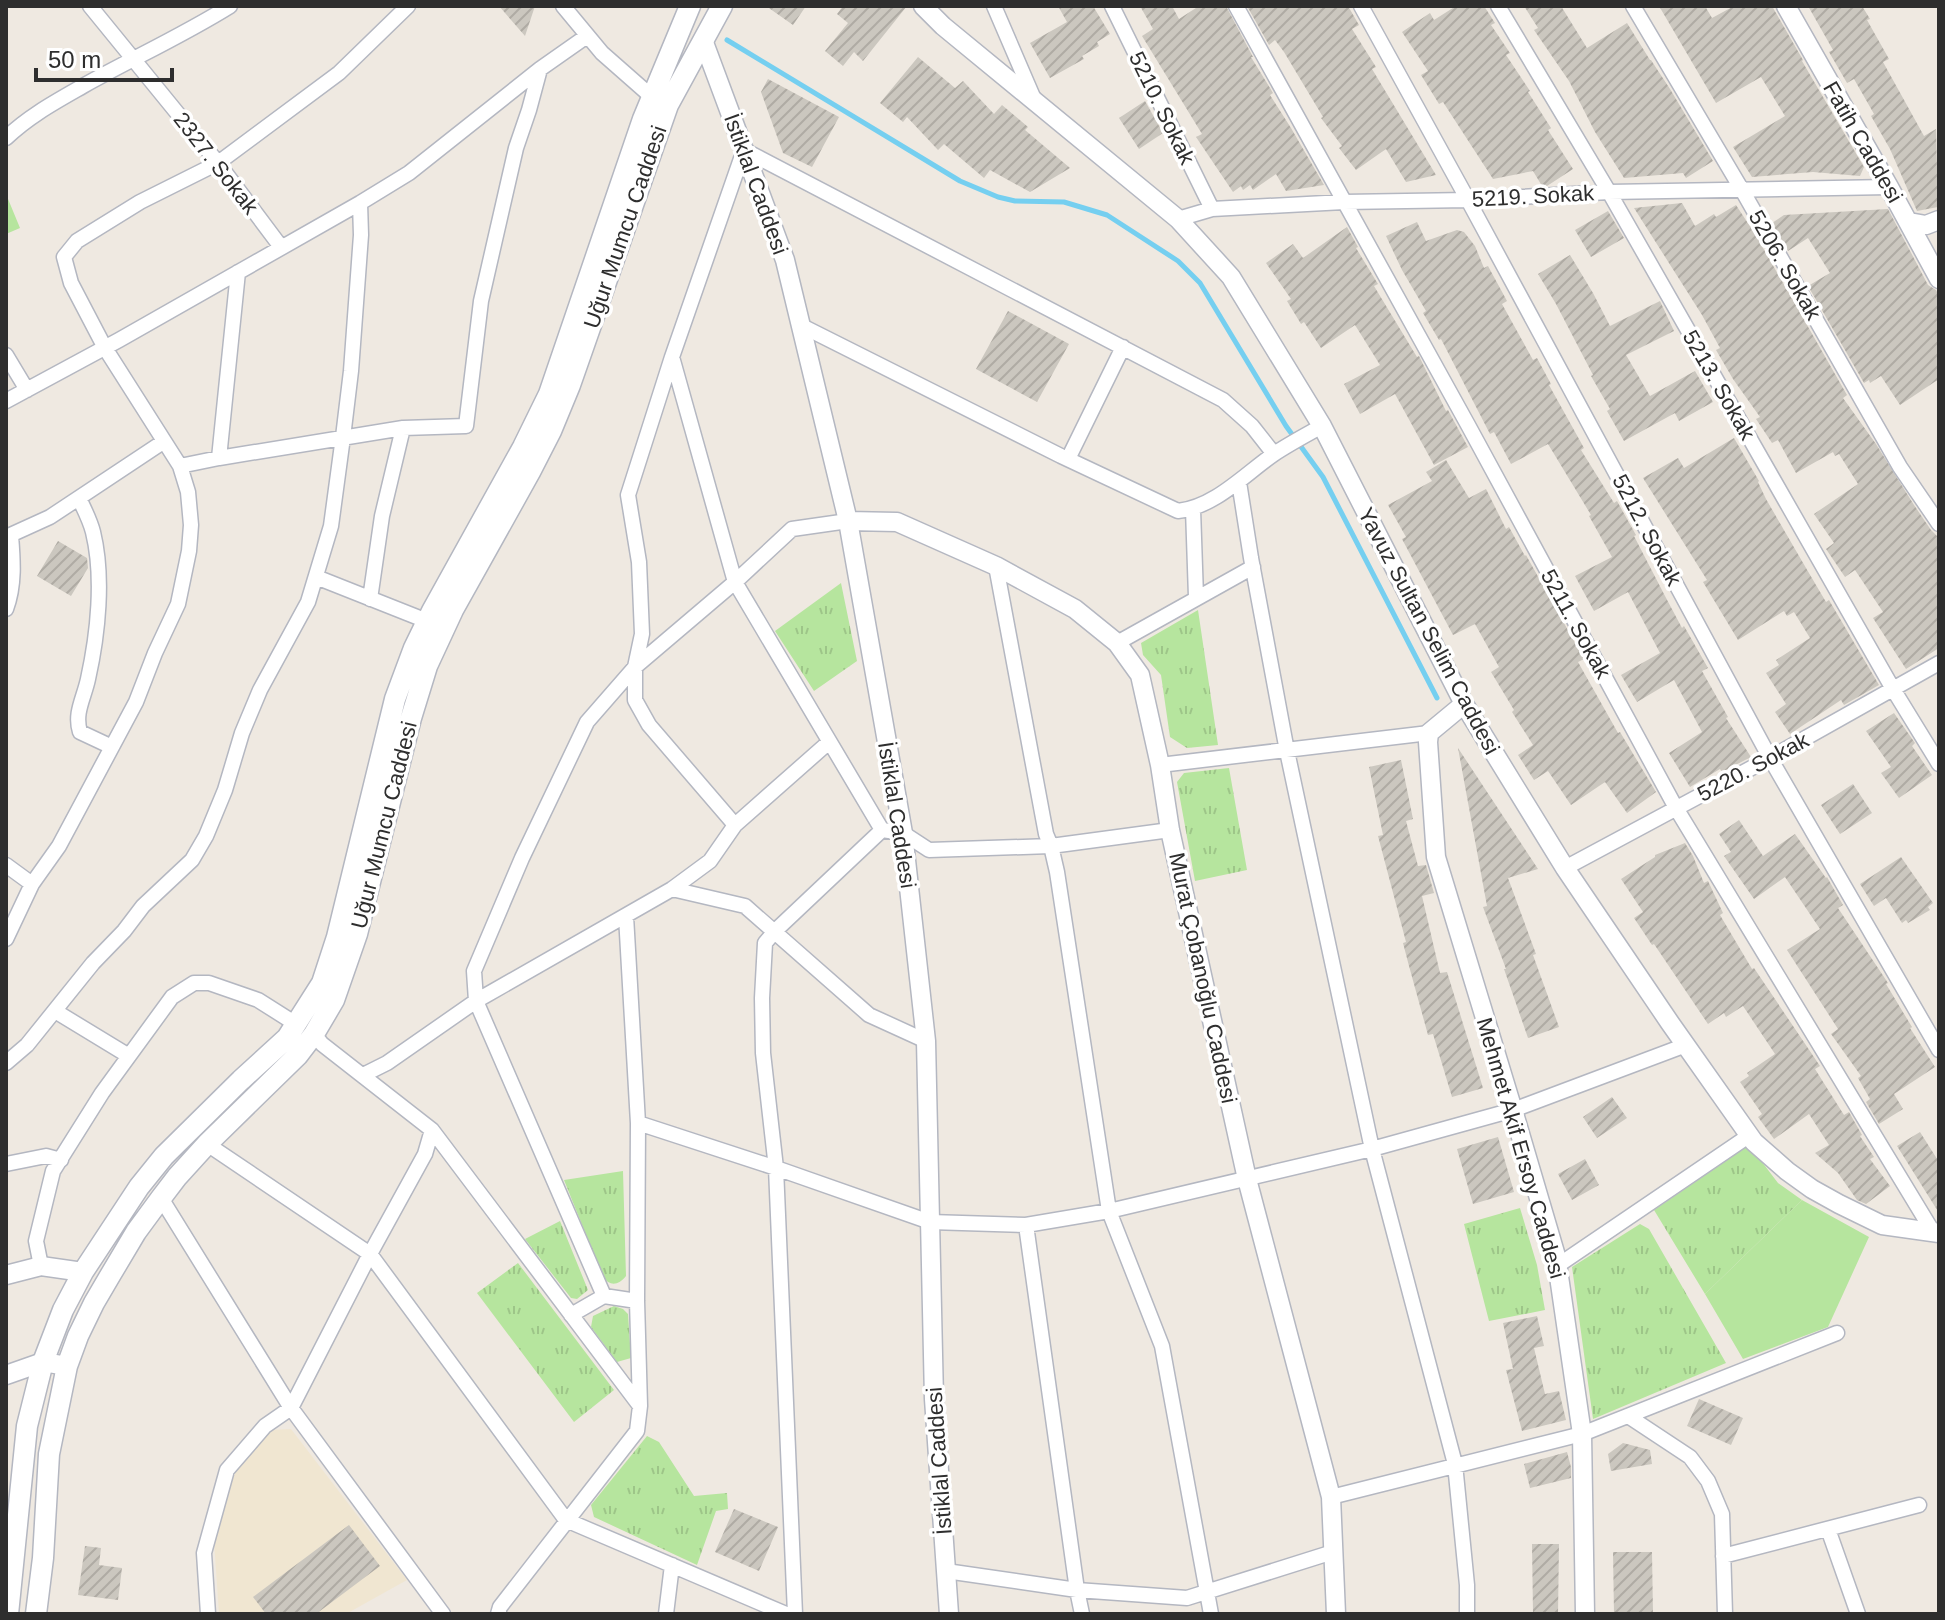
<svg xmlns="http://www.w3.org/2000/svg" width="1945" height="1620" viewBox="0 0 1945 1620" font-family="Arial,sans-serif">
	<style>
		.education { fill: #f0e6d1 }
		.grass { fill: url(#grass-tufts) }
		.park { fill: #b6e59e }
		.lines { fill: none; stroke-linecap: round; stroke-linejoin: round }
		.stream { stroke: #75cff0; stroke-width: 5 }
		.building { fill: url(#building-hatch) }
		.minor-casing { stroke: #b4b7c1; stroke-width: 17 }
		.tertiary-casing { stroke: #b4b7c1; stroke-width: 21 }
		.secondary-casing { stroke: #b4b7c1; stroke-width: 23 }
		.minor { stroke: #fff; stroke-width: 14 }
		.tertiary { stroke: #fff; stroke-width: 18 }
		.secondary { stroke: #fff; stroke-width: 20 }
		.labels { text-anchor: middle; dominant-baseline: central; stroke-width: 7; stroke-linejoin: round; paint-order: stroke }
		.street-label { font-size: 22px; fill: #2e2e2e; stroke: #fff }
	</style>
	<defs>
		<pattern id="grass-tufts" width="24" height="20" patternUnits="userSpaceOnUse" patternTransform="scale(2)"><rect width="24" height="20" fill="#b6e59e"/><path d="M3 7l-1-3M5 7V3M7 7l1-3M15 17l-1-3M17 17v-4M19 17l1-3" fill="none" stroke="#9dc588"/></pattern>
		<pattern id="building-hatch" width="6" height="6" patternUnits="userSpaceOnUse" patternTransform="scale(2)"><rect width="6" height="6" fill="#cbc7bf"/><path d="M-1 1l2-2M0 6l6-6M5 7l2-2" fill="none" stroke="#afaba4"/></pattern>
	</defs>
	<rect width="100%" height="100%" fill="#efe9e1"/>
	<path class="education" d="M291 1429 407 1580 346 1614H219L214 1541 236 1469 271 1430Z"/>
	<path class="grass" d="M841 583 857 661 814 691 775 631Z
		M1198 610 1218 745 1187 748 1170 737 1161 675 1143 655 1141 643Z
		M1229 768 1247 870 1195 881 1177 782 1184 773Z
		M1749 1145 1778 1183 1802 1200 1705 1294 1654 1210Z
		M623 1171 626 1276C619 1285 610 1287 603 1277L564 1180Z
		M1520 1208 1537 1265 1545 1310 1489 1321 1464 1224Z
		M560 1221 588 1290 577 1299 571 1298 525 1239Z
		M1640 1224 1649 1229 1726 1363 1593 1419 1572 1267Z
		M518 1263 614 1390 574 1422 477 1293Z
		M614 1306 623 1309 628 1314 631 1358 617 1362 591 1327 593 1316Z
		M647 1436 659 1442 694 1496 727 1493 728 1509 716 1511 697 1565 594 1517 591 1505Z"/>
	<path class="park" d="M6 194 20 228 6 234Z
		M1802 1200 1869 1237 1828 1327 1743 1359 1705 1294Z"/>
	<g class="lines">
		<path class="stream" d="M727 40 960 181 998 197 1015 201 1064 202 1107 215 1178 261 1200 283 1286 426 1323 477 1437 698"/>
	</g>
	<path class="building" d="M499 6H535L525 36Z
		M766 6H806L793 25Z
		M843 6H907L863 61 854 52 843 66 825 51 848 23 837 14Z
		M1058 6H1093L1110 34 1097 42 1099 46 1082 56 1084 59 1050 78 1030 43 1067 22Z
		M1140 6H1172L1179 19 1199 6H1226L1253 57H1251L1273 93 1270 95 1291 128 1324 185 1286 191 1276 174 1253 190 1250 185 1243 190 1241 186 1233 192 1196 137 1202 134 1142 36 1153 29Z
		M1247 6H1348L1359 25 1352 29 1376 67 1372 69 1436 175 1406 182 1386 149 1356 170 1339 148 1342 146 1321 118 1323 117 1284 52 1275 40 1269 45Z
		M1456 6H1484L1495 23 1491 25 1510 53 1506 55 1530 91 1528 92 1551 128 1548 130 1573 169 1547 186H1542L1533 171 1493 179 1443 102 1439 104 1421 75 1428 71 1402 32 1430 13 1434 20Z
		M1524 6H1561L1587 48 1627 23 1650 60H1651L1670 89 1713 161 1686 178 1683 173 1624 178 1595 132 1569 81 1534 30 1538 28Z
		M1659 6H1705L1712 18 1734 6H1772L1803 60 1802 61 1864 167 1860 176 1813 172 1752 177 1733 147 1785 116 1761 77 1716 103Z
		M1808 6H1862L1870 19 1867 20 1889 59 1883 62 1924 136 1936 129 1938 207 1917 211 1890 149 1871 116 1874 114 1854 79 1847 83 1829 52 1833 50Z
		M918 57 955 88 963 81 994 114 1002 105 1028 127 1025 130 1070 168 1030 192 990 170 984 178 944 144 938 150 907 117 903 122 880 103Z
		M768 79 839 117 812 167 783 153 761 92Z
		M1145 101 1163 133 1139 149 1119 118Z
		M1682 203 1695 226 1714 214 1716 217 1736 205 1755 234 1847 395 1843 398 1876 444 1914 505 1931 530 1939 538V648L1906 669 1873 618 1883 612 1855 570 1845 577 1826 549 1834 543 1814 514 1858 484 1839 454 1835 456 1833 452 1796 473 1778 440 1772 443 1756 419 1760 417 1733 379 1716 350 1720 348 1702 315 1634 208Z
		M1888 209 1928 285 1936 290 1939 296V379L1900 405 1881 376 1870 383 1869 380 1864 383 1808 286 1830 273 1808 238 1788 251 1772 223 1784 215Z
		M1608 211 1624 238 1591 257 1575 230Z
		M1417 222 1426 241 1457 230 1464 232 1475 246 1484 268 1488 266 1507 301 1502 304 1533 360 1537 358 1551 384 1549 385 1584 448 1581 450 1614 503 1617 501 1636 535 1634 536 1665 596 1682 628 1684 626 1708 668 1702 671 1728 717 1726 718 1751 757 1722 772 1720 769 1690 787 1669 753 1702 732 1674 680 1637 702 1621 675 1660 653 1628 592 1594 611 1575 576 1612 557 1589 516 1591 515 1548 444 1511 464 1494 432 1490 434 1441 339 1439 340 1423 313 1426 311 1402 270 1386 236Z
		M1347 227 1358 247 1356 248 1378 284 1374 286 1417 357 1419 356 1446 411 1448 410 1468 447 1434 465 1395 394 1360 414 1344 384 1380 365 1355 325 1321 348 1304 322 1301 324 1287 301 1291 299 1266 263 1293 244 1303 258Z
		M1570 255 1593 293 1610 326 1660 301 1674 331 1626 355 1650 396 1695 371 1713 402 1679 421 1675 413 1624 441 1607 411 1610 409 1591 376 1593 375 1556 304 1538 274Z
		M1008 311 1069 344 1037 402 976 369Z
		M1734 438 1759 481 1758 482 1766 499 1806 568 1826 602 1829 600 1879 685 1844 705 1841 700 1790 734 1775 712 1786 704 1766 673 1779 665 1776 660 1810 638 1794 612 1787 616 1784 611 1738 640 1703 582 1707 580 1643 478 1678 458 1684 468Z
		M1446 460 1469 498 1486 489 1506 529 1509 527 1525 556 1526 555 1584 659 1578 662 1618 733 1620 732 1656 792 1627 813 1605 782 1571 805 1548 771 1534 780 1518 755 1533 745 1512 712 1514 710 1491 672 1499 667 1475 624 1453 635 1402 539 1406 537 1388 505 1432 481 1426 472Z
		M58 541 87 558 88 568 71 596 37 576Z
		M1894 713 1915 743 1912 746 1932 775 1899 798 1881 773 1891 767 1866 731Z
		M1458 748 1538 869 1508 878 1536 954 1533 955 1559 1027 1528 1038 1504 969H1506L1483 907 1487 906Z
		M1401 760 1413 819 1406 821 1418 866 1426 865 1434 893 1422 896 1440 973 1447 972 1483 1088 1452 1097 1433 1034 1428 1035 1409 966 1403 943 1406 942 1378 836 1383 835 1369 767Z
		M1853 784 1872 813 1840 834 1821 805Z
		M1739 820 1763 856 1795 834 1826 878 1827 877 1843 905 1838 908 1888 983 1886 984 1912 1027 1910 1028 1935 1067 1894 1094 1903 1109 1879 1124 1866 1102 1870 1099 1858 1078 1861 1076 1831 1034 1838 1029 1787 950 1820 929 1785 877 1754 899 1724 856 1731 852 1719 834Z
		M1685 843 1693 856 1704 883 1708 881 1723 913 1720 915 1752 969 1754 968 1820 1066 1815 1069 1844 1115 1849 1112 1862 1135 1860 1136 1874 1157 1870 1159 1890 1186 1866 1204 1857 1200 1838 1173 1815 1153 1829 1145 1809 1114 1774 1139 1758 1117 1762 1114 1740 1082 1749 1076 1747 1073 1775 1054 1743 1006 1726 1017 1724 1013 1708 1024 1654 944 1652 945 1634 918 1643 912 1621 879 1655 857V855Z
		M1901 857 1933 903 1928 907 1930 910 1908 923 1906 920 1902 923 1886 898 1874 906 1860 884Z
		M1612 1097 1627 1118 1597 1138 1583 1117Z
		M1920 1132 1939 1162V1213L1897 1146Z
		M1498 1137 1514 1192 1473 1204 1457 1149Z
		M1585 1159 1599 1185 1572 1200 1558 1174Z
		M1537 1316 1544 1346 1534 1348 1545 1394 1559 1391 1566 1420 1522 1431 1506 1370 1513 1369 1503 1323Z
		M1699 1399 1743 1418 1731 1445 1687 1426Z
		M1623 1443 1650 1450 1652 1464 1611 1471 1608 1454Z
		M1567 1452 1571 1467V1478L1530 1488 1524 1464Z
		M734 1509 778 1527 759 1571 715 1552Z
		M349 1525 380 1566 316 1614H266L253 1597Z
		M1532 1544H1559L1558 1614H1533Z
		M85 1546 101 1548 99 1565 122 1568 118 1600 78 1595Z
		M1613 1552H1652L1653 1614H1614Z"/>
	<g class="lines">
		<g class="minor-casing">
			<path id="minor" d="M90 6 218 163 281 247
				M563 6 602 53 652 97
				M994 6 1034 99
				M1112 6 1212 209
				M1236 6 1468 425 1676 808 1933 1232
				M1361 6 1468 200 1770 758 1939 1050
				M1498 6 1609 192 1893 689 1939 764
				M1633 6 1742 190 1900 467 1939 524
				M6 138C29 116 55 102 83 86 131 59 182 36 230 6
				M1178 219 1212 209 1344 202 1468 200 1609 192 1889 187
				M800 325 1061 456 1178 511C1215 507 1245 474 1274 454 1289 444 1306 435 1322 426
				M6 355 27 390
				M672 357 735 582 882 830
				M6 401 119 340 360 203 409 173 540 69 587 36
				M219 458 238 272
				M1068 459 1123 347
				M180 466 219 458 403 428 466 426 481 301 516 148 529 110 540 69
				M1239 482 1251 558 1287 751 1372 1149 1455 1464 1467 1585V1614
				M79 498C84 509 90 520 93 532 104 577 98 634 88 679 84 698 74 713 80 732L112 747
				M1193 509 1196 597
				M6 537 50 517 163 442
				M996 566 1046 834 1051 846 1057 872 1109 1211 1162 1346 1211 1614
				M316 577 427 621
				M370 599 382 516 403 428
				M6 609C15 585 13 560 11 535
				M1117 643 1253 567
				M1160 765 1429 733
				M735 825 649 725 635 700V667L642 634 639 562 628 495 672 357 744 150 1223 400 1252 426 1274 454
				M6 865 32 884
				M1565 868 1770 758 1939 663
				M672 889 745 906 869 1015 926 1041
				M6 939 32 884 59 846 136 702 155 653 178 604 189 551 191 525 188 492 180 466 105 348 71 283 64 257 77 241 140 202 218 163 339 73 408 6
				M55 1011 129 1056
				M314 1034 322 1044 432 1130 640 1406
				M6 1063 27 1045 93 963 124 931 143 906 192 860 206 836 225 790 242 733 260 690 308 602 331 526 343 437 351 371 361 235 360 203
				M363 1075 387 1063 476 1001 672 889 710 861 735 825 829 742
				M638 1123 776 1168 930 1222 1026 1225 1109 1211 1372 1149 1513 1110 1686 1045
				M207 1144 370 1254 566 1520 786 1614
				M6 1164 46 1156 61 1160
				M161 1198 291 1408 443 1614
				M1026 1225 1077 1590 1082 1614
				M41 1266 36 1241 53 1171 102 1093 172 997 194 983H209L258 1000 296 1024
				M1557 1266 1750 1135
				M604 1296 476 1001 474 971 522 858 587 722 635 667 735 582 792 529 848 521
				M571 1315 604 1296 637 1301
				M1628 1416 1690 1457 1708 1481 1722 1514 1725 1614
				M1331 1497 1582 1434 1837 1333
				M1828 1529 1858 1614
				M1723 1556 1919 1505
				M946 1571 1077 1590 1187 1598 1333 1552
				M208 1614 204 1553 227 1470 265 1426 291 1408 370 1254 425 1154 432 1130
				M498 1614 500 1607 637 1431 640 1406 637 1301 638 1123 626 916
				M666 1614 672 1565
				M795 1614 776 1168 763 1053 762 998 765 943 775 931 882 830 903 833 929 850 1051 846 1170 830"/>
		</g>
		<g class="tertiary-casing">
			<path id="tertiary" d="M923 6 943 26 1178 219 1231 277 1322 426 1464 704 1565 868 1670 1023 1754 1142 1787 1171 1812 1189 1839 1204 1882 1225 1939 1233
				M1786 6 1889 187 1939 279
				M703 40 785 260 848 521 903 833 926 1041 934 1399 949 1614
				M1909 222 1926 225 1939 220
				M848 521 897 522 996 566 1075 609 1117 643 1140 675 1160 765 1170 830 1247 1179 1331 1497 1336 1614
				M1464 704 1429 733 1428 742 1436 857 1513 1110 1556 1256 1582 1434 1585 1614
				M6 1275 41 1266 83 1272
				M6 1375 43 1362 67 1366"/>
		</g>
		<g class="secondary-casing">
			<path id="secondary" d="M8 1614 27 1426 43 1362 63 1310 83 1272 139 1187 164 1156 241 1080 287 1038 322 983 337 937 395 699 414 648 432 611 523 447 549 394 643 119 690 6
				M36 1614 43 1558 49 1454 67 1366 78 1336 94 1303 111 1274 136 1232 161 1198 177 1177 207 1144 298 1055 314 1034 334 1000 357 934 411 718 427 666 453 610 530 472 551 431 570 385 668 105 722 6"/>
		</g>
		<use href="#minor" class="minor"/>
		<use href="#tertiary" class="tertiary"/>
		<use href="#secondary" class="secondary"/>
	</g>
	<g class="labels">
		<g class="street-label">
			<text transform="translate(1162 108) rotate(64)">5210. Sokak</text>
			<text transform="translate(1863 142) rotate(60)">Fatih Caddesi</text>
			<text transform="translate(216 163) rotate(52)">2327. Sokak</text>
			<text transform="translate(756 184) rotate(70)">İstiklal Caddesi</text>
			<text transform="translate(1533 196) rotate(-3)">5219. Sokak</text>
			<text transform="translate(625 227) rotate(-71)">Uğur Mumcu Caddesi</text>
			<text transform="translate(1785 265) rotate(60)">5206. Sokak</text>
			<text transform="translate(1719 385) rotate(60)">5213. Sokak</text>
			<text transform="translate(1647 530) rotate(62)">5212. Sokak</text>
			<text transform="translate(1576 624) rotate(61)">5211. Sokak</text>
			<text transform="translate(1429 631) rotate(62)">Yavuz Sultan Selim Caddesi</text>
			<text transform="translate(1753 767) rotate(-28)">5220. Sokak</text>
			<text transform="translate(897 815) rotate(81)">İstiklal Caddesi</text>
			<text transform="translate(384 825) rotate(-76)">Uğur Mumcu Caddesi</text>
			<text transform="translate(1203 978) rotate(78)">Murat Çobanoğlu Caddesi</text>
			<text transform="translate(1521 1148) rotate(74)">Mehmet Akif Ersoy Caddesi</text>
			<text transform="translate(939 1461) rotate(-94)">İstiklal Caddesi</text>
		</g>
	</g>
	<rect width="1945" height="1620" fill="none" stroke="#2e2e2e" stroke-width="16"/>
	<path d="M36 68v12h136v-12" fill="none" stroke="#2e2e2e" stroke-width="4"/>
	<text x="48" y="68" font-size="24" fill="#2e2e2e" stroke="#ffffff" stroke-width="6" paint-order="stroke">50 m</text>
</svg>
